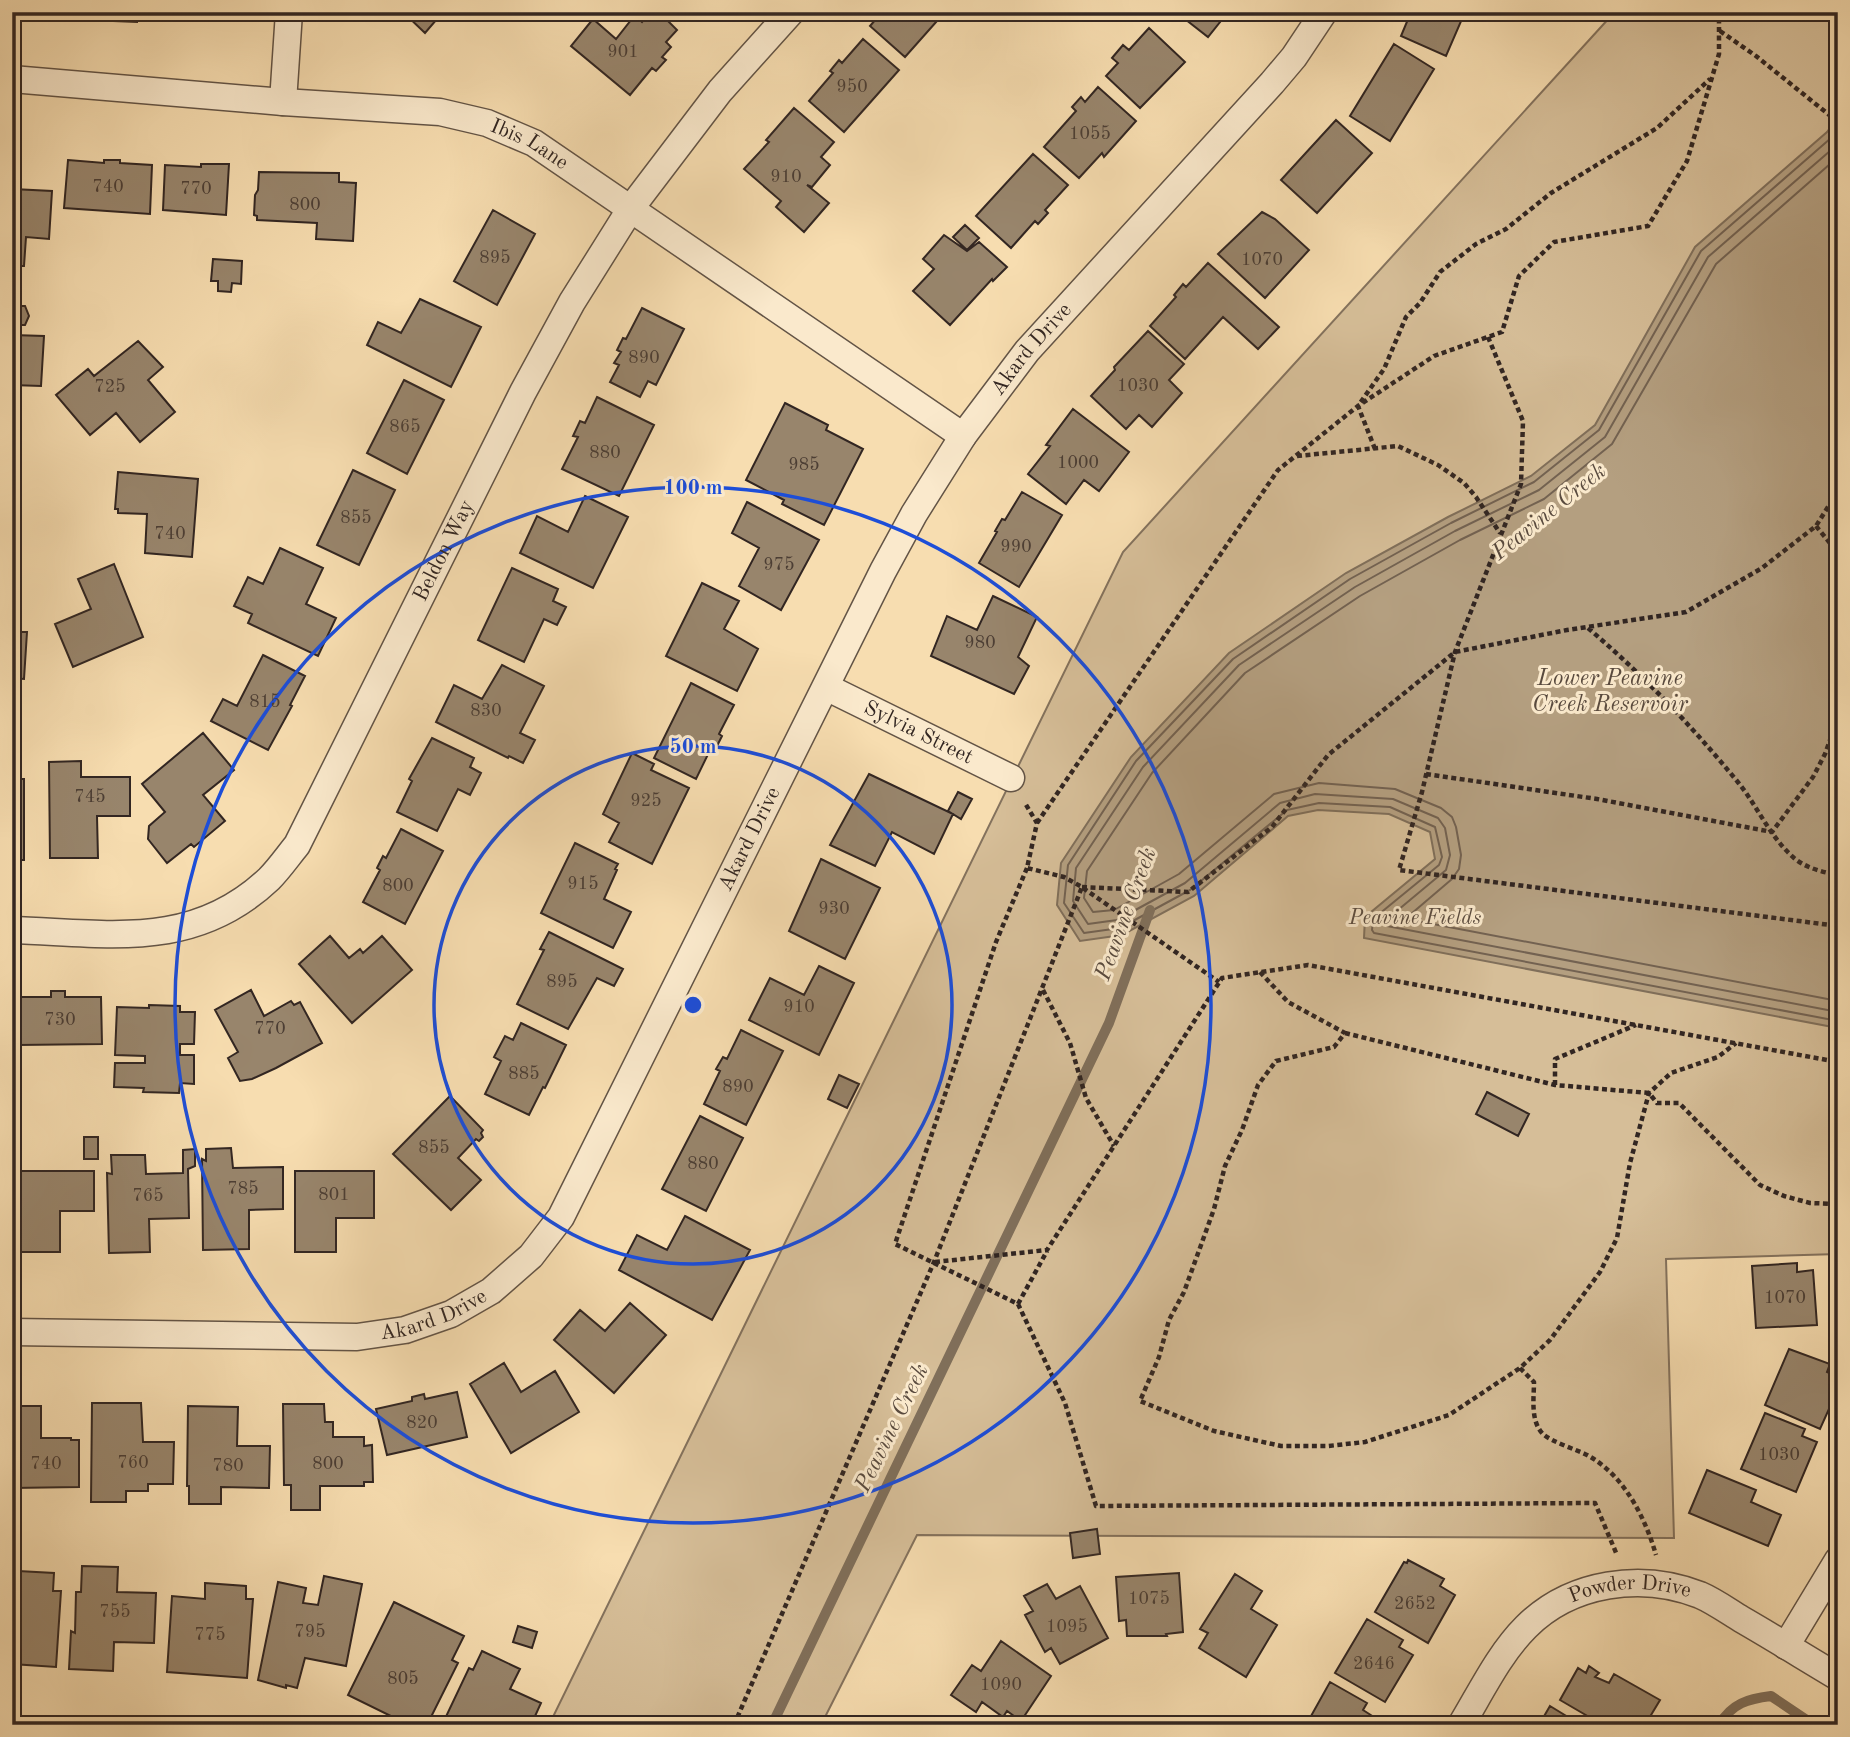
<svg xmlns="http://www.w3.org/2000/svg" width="1850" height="1737" viewBox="0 0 1850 1737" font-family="'Old Standard TT',serif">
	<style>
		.green { fill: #d6be98; stroke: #84725d; stroke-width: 2 }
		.water { fill: #b49f80; stroke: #806f5a; stroke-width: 2 }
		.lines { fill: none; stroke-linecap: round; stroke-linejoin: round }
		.shore { stroke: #736251; stroke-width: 2 }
		.stream { stroke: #806f5a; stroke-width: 10 }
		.building { fill: #98856c; stroke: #322622; stroke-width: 2 }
		.minor-casing { stroke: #635446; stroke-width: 29 }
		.path { stroke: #322622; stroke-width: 4.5; stroke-dasharray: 5 3.5; stroke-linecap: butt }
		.minor { stroke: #fae9cc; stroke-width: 26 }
		.ring { fill: none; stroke: #1d4ed8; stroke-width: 3.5 }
		.labels { text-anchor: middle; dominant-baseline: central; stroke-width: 6; stroke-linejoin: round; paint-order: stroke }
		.number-label { font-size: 18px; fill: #4c3e34 }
		.street-label { font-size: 21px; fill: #322622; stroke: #fae9cc }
		.park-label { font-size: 21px; font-style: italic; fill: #5b4c40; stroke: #fae9cc }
		.water-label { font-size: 23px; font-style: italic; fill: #594a3e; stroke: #fae9cc }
		.centre { fill: #1d4ed8; stroke: #fae9cc; stroke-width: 3.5 }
		.ring-label { font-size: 21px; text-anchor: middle; font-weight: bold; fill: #1d4ed8; stroke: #fae9cc; stroke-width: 6; stroke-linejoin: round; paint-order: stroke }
	</style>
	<rect width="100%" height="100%" fill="#f7ddb0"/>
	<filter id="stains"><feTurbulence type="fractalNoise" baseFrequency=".00286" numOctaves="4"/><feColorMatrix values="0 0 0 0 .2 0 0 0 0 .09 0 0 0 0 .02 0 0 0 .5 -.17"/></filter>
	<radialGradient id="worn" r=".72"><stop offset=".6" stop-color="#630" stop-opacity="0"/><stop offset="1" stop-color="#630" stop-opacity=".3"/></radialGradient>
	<path class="green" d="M1611 12H1838V1254L1666 1259 1674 1538 917 1535 821 1725H549L1123 552 1611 16Z"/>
	<path class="water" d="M1838 117V1028L1364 938 1365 917 1435 859 1430 832 1389 814 1318 810 1288 816 1194 896 1122 935 1080 941 1057 905 1061 863 1131 757 1229 653 1346 573 1448 517 1531 476 1595 425 1695 247 1827 132Z"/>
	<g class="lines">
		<path class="shore" d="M1838 129 1831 138 1701 251 1599 430 1534 482 1451 523 1350 579 1233 659 1136 761 1068 865 1064 903 1084 933 1120 928 1190 890 1287 810 1319 803 1390 807 1435 827 1442 857 1439 865 1373 919 1372 930 1374 933 1838 1021
			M1838 144 1708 257 1605 437 1539 490 1455 531 1355 587 1239 665 1143 767 1076 868 1073 901 1088 924 1117 920 1185 883 1280 803 1315 794 1393 799 1438 818 1445 828 1450 855 1446 870 1386 920 1387 926 1838 1012
			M1838 157 1716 264 1612 444 1544 499 1460 540 1360 596 1245 673 1152 773 1087 871 1084 898 1093 912 1114 910 1179 874 1274 794 1319 783 1395 789 1441 808 1452 817 1456 827 1461 855 1459 869 1452 879 1411 914 1412 920 1838 1001"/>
		<path class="stream" d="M772 1725 1109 1023 1150 910
			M1719 1725C1732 1703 1748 1699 1771 1696L1814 1725"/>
	</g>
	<path class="building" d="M115 12H137V22L114 21Z
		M403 12H443L425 33Z
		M650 12H659L677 30 666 42 671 47 662 57 666 60 656 71 652 68 630 95 571 46 593 19 616 39 635 15 642 22Z
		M882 12H945L905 57 870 26Z
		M1176 12H1228L1208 37Z
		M1411 12H1465L1446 56 1401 36Z
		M1149 28 1185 62 1140 108 1106 76 1118 63 1112 58 1123 45 1129 50Z
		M863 39 899 70 844 132 809 101 833 73 830 71 839 60 842 63Z
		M1394 44 1434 69 1390 141 1350 116Z
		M1098 87 1136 121 1104 157 1102 153 1079 178 1044 147 1076 111 1072 107 1081 97 1085 102Z
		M794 108 834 142 821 157 830 165 812 187 807 185 829 203 804 232 776 207 781 201 744 169 769 142 766 140Z
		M1336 120 1372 153 1317 213 1281 180Z
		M1033 154 1068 185 1045 210 1048 213 1038 224 1035 221 1011 248 976 216Z
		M12 155 15 156 13 189 52 191 49 239 26 237 24 266H12Z
		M68 160 104 163V160H120V163L152 165 150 214 64 208Z
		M201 164H229L226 215 163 210 165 165 201 167Z
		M259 172 339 173V182L356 183 353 241 316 239 317 223 257 220V216L254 215 255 195 258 190Z
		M493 210 535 234 497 305 454 281Z
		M1262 212 1275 219 1309 250 1265 298 1218 254Z
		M965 225 979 238 967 250 953 237Z
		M944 235 967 251 979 242 1007 267 993 281 992 279 950 325 913 291 934 269 923 259Z
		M213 259 242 261 241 284 232 283 231 292 218 291V281H211Z
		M1208 263 1279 327 1258 349 1223 317 1185 359 1150 326 1176 297 1174 295 1183 284 1186 287Z
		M420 299 481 327 451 387 367 345 378 322 401 333Z
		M12 306H25L29 316 25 325H14L13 335 44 336 41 386 12 385Z
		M642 308 684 329 656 385 648 381 640 397 610 382 619 365 614 363 621 352 617 350 623 338 626 339Z
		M1148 331 1184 364 1169 380 1182 393 1152 427 1139 415 1126 429 1091 396 1115 370 1114 367Z
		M138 341 163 367 148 380 175 412 140 442 116 413 90 435 56 395 88 369 94 376Z
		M404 380 444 400 407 474 367 453Z
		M597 397 654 425 619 496 562 469 578 437 573 436 580 421 585 423Z
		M785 403 828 425 826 430 863 449 824 525 782 504 784 500 746 480Z
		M1073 409 1129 452 1099 491 1084 480 1066 504 1028 474 1050 446 1046 445Z
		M353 470 395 490 359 565 317 545Z
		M118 472 198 479 192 557 145 553 147 514 118 513V509H115Z
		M1022 492 1062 515 1019 587 979 563 997 532 995 531 1002 519 1005 520Z
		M585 496 628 517 593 588 520 553 537 516 568 532Z
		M747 502 819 540 781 610 739 586 759 548 732 533Z
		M280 548 323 568 306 604 336 618 318 656 248 623 252 614 234 606 248 577 263 584Z
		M114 564 143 637 73 667 55 624 91 609 78 579Z
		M512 568 558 589 553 601 566 607 557 625 544 619 524 662 478 640Z
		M702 583 739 601 724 629 758 649 737 691 666 656Z
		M993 596 1037 617 1018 657 1029 666 1014 694 931 656 947 616 977 630Z
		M12 632H27L24 679 12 678Z
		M263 655 305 676 290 705 292 706 268 750 211 721 223 699 237 706Z
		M502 665 544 686 520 733 535 740 523 763 509 756 508 758 436 722 454 685 482 699Z
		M691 683 734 705 719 734 722 736 716 748 712 746 696 779 654 758Z
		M203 733 234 770 203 795 225 821 194 847 191 844 167 863 148 839 149 826 165 812 142 784Z
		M432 738 474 758 470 767 481 773 470 795 458 789 437 831 397 812 412 781 409 779Z
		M632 753 654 764 651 770 689 788 652 864 609 842 619 823 603 814Z
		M12 761H21V779H24V860H12Z
		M81 761V777H130V816H97L98 858H50L49 762Z
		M869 774 953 814 934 854 892 832 875 866 830 845Z
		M958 792 972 799 961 819 948 811Z
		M401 829 443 851 405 924 363 902 380 870 377 868 383 856 386 858Z
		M575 843 618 864 615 869 617 870 604 899 631 912 613 948 541 913Z
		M821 859 880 888 845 959 789 931Z
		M549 932 623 969 614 986 597 978 568 1029 517 1004 544 950 540 949Z
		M330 936 349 958 360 949 363 953 382 936 412 970 352 1023 299 964Z
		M819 966 854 983 819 1055 749 1020 770 978 804 995Z
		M251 990 264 1016 291 1001 294 1005 300 1002 322 1043 276 1068 252 1079 240 1081 228 1058 238 1052 215 1010Z
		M51 991H65V997H101L102 1044 18 1045V997H51Z
		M149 1005 180 1006V1012H195L194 1044H180V1055H194V1084L180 1083 179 1093 143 1092 144 1088 114 1087 115 1063H145V1056L115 1055 117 1007 149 1008Z
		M521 1023 566 1045 545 1088 543 1087 529 1115 485 1094 501 1061 494 1057 505 1036 513 1040Z
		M741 1030 783 1051 746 1125 704 1104 720 1071 716 1069 723 1057 727 1059Z
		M839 1075 859 1084 847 1108 828 1099Z
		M1487 1092 1529 1114 1518 1136 1476 1114Z
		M450 1096 483 1130 481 1133 483 1137 479 1141 476 1139 458 1158 481 1180 451 1210 393 1154Z
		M700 1116 743 1138 706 1211 662 1189Z
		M84 1137H98V1159H84Z
		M231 1148 233 1168 283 1167V1209L249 1210V1249L203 1250 202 1159 206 1161V1149Z
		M195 1149V1166L188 1169 189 1218 149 1219 150 1252 109 1253 107 1173 112 1174 111 1155H145L146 1174 183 1173V1150Z
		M13 1171H94V1211H60V1252H14Z
		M295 1171H374V1218H336V1252H295Z
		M685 1216 750 1250 712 1320 619 1270 637 1235 667 1250Z
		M1797 1263V1272L1813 1270 1817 1325 1756 1328 1752 1266Z
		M630 1303 666 1335 614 1393 554 1340 580 1310 605 1331Z
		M1789 1349 1830 1364 1827 1372 1838 1377V1389L1820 1429 1765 1405Z
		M504 1363 521 1392 555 1371 579 1412 511 1453 470 1384Z
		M457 1392 467 1437 387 1455 376 1409 412 1401V1397L424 1394 425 1399Z
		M92 1403H141L143 1442H174L173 1484H148V1491H126V1502H91Z
		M283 1404H324L325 1422H333V1437H364V1446L372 1445 373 1482H364V1486H320V1510H291V1485H284Z
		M12 1406H41V1438H71V1440H79V1487L12 1488Z
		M188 1406 238 1407 237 1446H270L269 1488 221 1487V1504H189V1486H187Z
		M1765 1413 1805 1429 1802 1436 1817 1442 1796 1492 1741 1469Z
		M1707 1470 1756 1490 1751 1502 1781 1515 1768 1546 1689 1513Z
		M1097 1529 1100 1554 1073 1558 1070 1533Z
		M1408 1560 1444 1579 1440 1586 1455 1595 1428 1643 1375 1612 1404 1562 1407 1563Z
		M82 1566 118 1567 117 1592 156 1593 154 1643 114 1642 113 1671 69 1669 71 1631 75 1633 76 1592H81Z
		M18 1571 54 1573 53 1591H61L56 1667 12 1664V1588H17Z
		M1179 1573 1183 1632 1166 1634 1167 1636H1127L1126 1620 1119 1621 1116 1577Z
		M1235 1574 1262 1591 1251 1609 1277 1625 1246 1677 1199 1648 1208 1633 1200 1629Z
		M324 1576 362 1584 346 1666 305 1658 297 1688 286 1685V1688L258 1680 278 1582 306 1588 303 1603 318 1605Z
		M205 1583 246 1586V1599H253L247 1678 167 1672 172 1596 205 1599Z
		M1047 1584 1056 1599 1080 1586 1108 1638 1060 1664 1051 1648 1045 1652 1025 1615 1033 1611 1024 1596Z
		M394 1602 464 1636 452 1660 458 1663 427 1725H409L348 1695Z
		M1367 1619 1403 1640 1399 1647 1413 1655 1385 1702 1335 1673Z
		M518 1626 537 1632 532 1648 513 1642Z
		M1001 1641 1051 1676 1021 1721 1007 1711 1003 1717 982 1702 976 1712 951 1695 972 1665 981 1671Z
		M482 1651 520 1669 510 1689 541 1703 531 1725H442L469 1668 473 1670Z
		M1589 1666 1599 1673 1595 1677 1609 1683 1614 1674 1660 1700 1645 1725H1603L1560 1700 1578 1668 1586 1673Z
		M1330 1682 1367 1703 1363 1710 1377 1719 1374 1725H1306Z
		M1550 1706 1581 1725H1539Z"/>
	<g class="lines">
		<g class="minor-casing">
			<g id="minor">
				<path id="s1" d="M12 79 283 102 440 112 487 123 534 143 963 436"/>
				<path d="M283 102 289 12"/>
				<path id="s2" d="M826 687 1011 778"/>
				<path id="s3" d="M12 930C108 933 193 951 269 879 279 869 288 856 297 845L523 392 572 302 631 208 720 91 791 12"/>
				<path id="s4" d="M12 1332 357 1337 405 1330 451 1314 491 1291 531 1256 561 1217 883 571 914 514 963 436 1027 351 1272 83 1294 57 1324 12"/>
				<path d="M1786 1646 1838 1560"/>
				<path id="s5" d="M1461 1725C1481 1692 1499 1654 1526 1627 1571 1582 1642 1572 1700 1595 1714 1601 1728 1611 1741 1619 1774 1638 1806 1658 1838 1677"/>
			</g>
		</g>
		<path class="path" d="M1720 31 1756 56 1838 122
			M1488 337 1523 421 1521 484 1455 652 1422 792 1399 870 1838 926
			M1375 449 1358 406 1384 369 1406 317 1420 303 1440 272 1476 244 1506 229 1551 193 1657 128 1710 79
			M1297 456 1398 446 1438 465 1464 483 1476 497 1500 533
			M1816 526 1838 553
			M1588 628C1644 676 1690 724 1737 781 1757 805 1769 836 1794 858 1806 868 1822 872 1838 875
			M1426 774 1597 799 1772 832 1813 777 1825 754 1838 718
			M1037 823 1278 470 1358 406 1434 356 1502 332 1519 276 1554 242 1648 226 1687 161 1719 54V12
			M1027 868 996 942 895 1244 1018 1304 1065 1403 1096 1506 1595 1503 1617 1555
			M1082 887 1188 892 1272 827 1328 755 1455 652 1567 630 1686 612 1762 568 1816 526 1838 491
			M1083 888 1219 982
			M1260 972 1288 1002 1345 1033 1334 1047 1276 1061 1258 1085 1242 1130 1225 1166 1214 1209 1184 1292 1169 1320 1159 1357 1140 1401 1214 1431 1281 1446H1328L1365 1442 1449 1415 1520 1368 1550 1340 1600 1272 1617 1238 1630 1163 1649 1093 1671 1073 1718 1057 1736 1043
			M1043 990 1070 1043 1086 1098 1114 1146
			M1345 1033 1555 1085 1649 1093 1657 1103H1679L1760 1185 1784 1196 1810 1203 1838 1204
			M1555 1085V1059L1636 1025
			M935 1262 1047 1250 1222 978 1308 965 1838 1062
			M1018 1304 1047 1251
			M1520 1368 1534 1382C1534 1398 1530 1421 1543 1434 1552 1442 1575 1449 1587 1455 1624 1475 1645 1517 1656 1555
			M734 1725 934 1262 1082 887 1064 877 1027 868 1037 823 1025 803"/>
		<use href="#minor" class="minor"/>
	</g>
	<g class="ring">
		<circle cx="693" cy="1005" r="259"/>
		<circle cx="693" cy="1005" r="518"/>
	</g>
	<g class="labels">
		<g class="number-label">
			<text x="623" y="52">901</text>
			<text x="852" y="87">950</text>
			<text x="1090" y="134">1055</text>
			<text x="786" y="177">910</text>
			<text x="108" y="187">740</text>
			<text x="196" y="189">770</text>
			<text x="305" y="205">800</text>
			<text x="495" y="258">895</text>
			<text x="1262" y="260">1070</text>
			<text x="644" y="358">890</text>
			<text x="1138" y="386">1030</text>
			<text x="110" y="387">725</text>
			<text x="405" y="427">865</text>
			<text x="605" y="453">880</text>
			<text x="1078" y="463">1000</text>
			<text x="804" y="465">985</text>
			<text x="356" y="518">855</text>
			<text x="170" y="534">740</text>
			<text x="1016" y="547">990</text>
			<text x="779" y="565">975</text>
			<text x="980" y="643">980</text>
			<text x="265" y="702">815</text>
			<text x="486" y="711">830</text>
			<text x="90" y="797">745</text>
			<text x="646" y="801">925</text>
			<text x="583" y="884">915</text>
			<text x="398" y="886">800</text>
			<text x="834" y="909">930</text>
			<text x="562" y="982">895</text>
			<text x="799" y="1007">910</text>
			<text x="60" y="1020">730</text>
			<text x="270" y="1029">770</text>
			<text x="524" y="1074">885</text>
			<text x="738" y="1087">890</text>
			<text x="434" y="1148">855</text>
			<text x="703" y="1164">880</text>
			<text x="243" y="1189">785</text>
			<text x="334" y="1195">801</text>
			<text x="148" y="1196">765</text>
			<text x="1785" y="1298">1070</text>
			<text x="422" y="1423">820</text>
			<text x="1779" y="1455">1030</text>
			<text x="133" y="1463">760</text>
			<text x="46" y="1464">740</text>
			<text x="328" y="1464">800</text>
			<text x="228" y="1466">780</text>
			<text x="1149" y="1599">1075</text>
			<text x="1415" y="1604">2652</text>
			<text x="115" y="1612">755</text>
			<text x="1067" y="1627">1095</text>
			<text x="310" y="1632">795</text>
			<text x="210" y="1635">775</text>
			<text x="1374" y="1664">2646</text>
			<text x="403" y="1679">805</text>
			<text x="1001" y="1685">1090</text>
		</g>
		<g class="street-label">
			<text stroke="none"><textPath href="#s1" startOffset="525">Ibis Lane</textPath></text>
			<text stroke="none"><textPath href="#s4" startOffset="1580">Akard Drive</textPath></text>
			<text stroke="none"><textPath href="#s3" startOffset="644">Beldon Way</textPath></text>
			<text stroke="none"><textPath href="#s2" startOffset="103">Sylvia Street</textPath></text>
			<text stroke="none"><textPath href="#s4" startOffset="1013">Akard Drive</textPath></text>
			<text stroke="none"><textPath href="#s4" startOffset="425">Akard Drive</textPath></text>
			<text stroke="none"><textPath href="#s5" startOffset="233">Powder Drive</textPath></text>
		</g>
		<g class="park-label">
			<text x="1415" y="918">Peavine Fields</text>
		</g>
		<g class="water-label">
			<text transform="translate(1549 512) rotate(-39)">Peavine Creek</text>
			<text x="1610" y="678">Lower Peavine<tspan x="1610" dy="26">Creek Reservoir</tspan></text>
			<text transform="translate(1126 914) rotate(-70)">Peavine Creek</text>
			<text transform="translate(892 1428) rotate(-64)">Peavine Creek</text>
		</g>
	</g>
	<circle cx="693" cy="1005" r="10" class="centre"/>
	<g class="ring-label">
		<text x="693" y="494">100 m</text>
		<text x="693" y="753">50 m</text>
	</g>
	<rect width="1850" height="1737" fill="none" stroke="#f7ddb0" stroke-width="42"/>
	<rect x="14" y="14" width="1822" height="1709" fill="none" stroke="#322622" stroke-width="3.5"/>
	<rect x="21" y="21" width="1808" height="1695" fill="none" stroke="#322622" stroke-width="2"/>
	<rect width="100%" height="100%" filter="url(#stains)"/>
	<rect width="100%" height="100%" fill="url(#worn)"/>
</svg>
